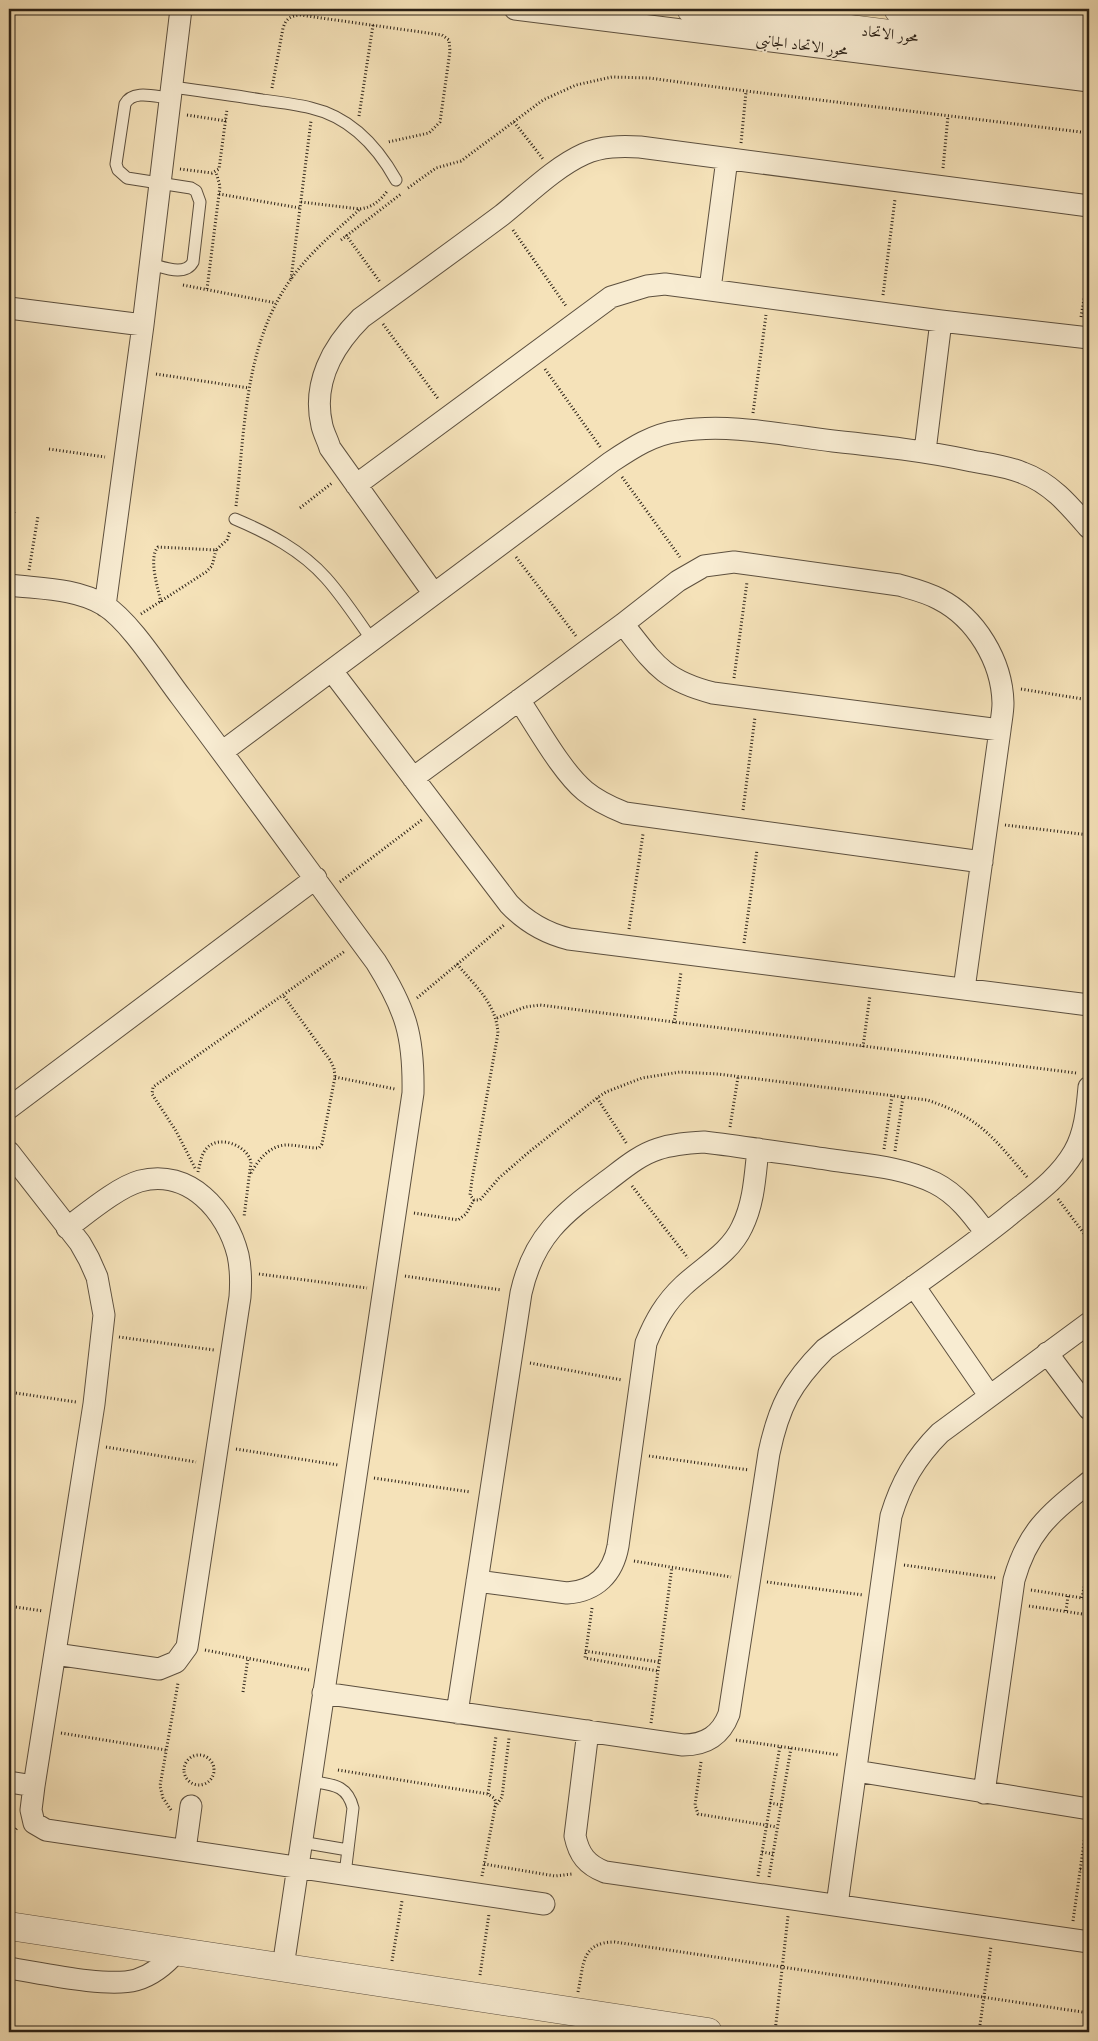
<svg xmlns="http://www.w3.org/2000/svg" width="1098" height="2041" viewBox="0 0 1098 2041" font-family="Cardo,Amiri,serif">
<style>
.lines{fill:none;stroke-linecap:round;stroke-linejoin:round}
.service-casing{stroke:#5d503f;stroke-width:13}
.minor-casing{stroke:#5d503f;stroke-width:23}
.tertiary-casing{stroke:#5d503f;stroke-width:29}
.path{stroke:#2a2016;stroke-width:3;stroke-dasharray:1 2.5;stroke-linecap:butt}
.service{stroke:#f8ecd2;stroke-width:11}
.minor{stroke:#f8ecd2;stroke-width:21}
.tertiary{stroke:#f8ecd2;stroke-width:28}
.labels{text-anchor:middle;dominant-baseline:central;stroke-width:4;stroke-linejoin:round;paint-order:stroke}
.street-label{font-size:15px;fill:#2a2016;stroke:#f8ecd2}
</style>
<rect width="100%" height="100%" fill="#f5e2b9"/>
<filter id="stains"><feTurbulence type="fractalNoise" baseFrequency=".004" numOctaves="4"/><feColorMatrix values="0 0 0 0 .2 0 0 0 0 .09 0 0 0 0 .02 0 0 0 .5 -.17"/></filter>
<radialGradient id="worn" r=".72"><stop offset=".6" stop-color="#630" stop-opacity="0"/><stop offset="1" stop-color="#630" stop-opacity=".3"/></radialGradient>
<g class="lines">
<defs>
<path id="service" d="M172 87C202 91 232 95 262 100 278 102 295 104 311 108 350 117 377 146 396 180
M150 264C163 267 185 277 193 262L200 202 196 191 191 188 127 178 118 170 116 164 125 104C133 89 156 97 170 98
M235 519C268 533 301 550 326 578 343 597 357 619 372 640
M310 1781C332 1785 347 1784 353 1808L345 1874
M301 1842 348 1850"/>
<path id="minor" d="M515 9 1089 81
M1065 9 1089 12
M710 289 727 159
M9 308 143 325
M925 451 941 321
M356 485 611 297 647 286 665 284 941 321 1089 338
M9 585C41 589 76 588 104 605 131 622 161 671 181 697 247 785 311 874 376 962 406 1010 414 1036 413 1093L283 1967
M434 594 330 448C328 441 324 434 322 426 312 384 332 347 361 318 408 284 455 250 502 215 527 195 555 167 584 154 602 146 621 146 640 147L1089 206
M105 606 143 325 181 9
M623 624C654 663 662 680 713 693L1000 730
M332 671 509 904C526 922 545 933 569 939L1089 1005
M519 700C537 726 561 771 585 791 597 801 610 807 625 813L982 862
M222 752 611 462C632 448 653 434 679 431 729 423 783 435 833 441 880 446 926 451 972 461 989 464 1007 466 1023 473 1051 483 1070 506 1089 528
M413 778 623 624 678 581 704 566 734 562 899 585C913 589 926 592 939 599 976 618 1002 661 1003 703 1003 712 1001 721 1000 730L964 989
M9 1108 316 878
M9 1152 80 1243 89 1259 97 1277 104 1315 94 1404 34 1786 31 1810 34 1823 46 1830 544 1904
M914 1286 989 1395
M1047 1353 1089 1409
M477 1581 567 1593C596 1591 613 1574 618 1546L646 1343C655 1321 665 1303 683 1286 703 1267 730 1253 742 1227 754 1203 755 1176 758 1149
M55 1654 159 1669 176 1662 187 1647 240 1297C241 1283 241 1269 238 1255 227 1211 189 1168 140 1181 118 1187 86 1214 67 1228
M323 1693 683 1745C706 1745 721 1735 729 1714L769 1453C779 1406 791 1383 825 1349 886 1306 948 1264 1006 1218 1030 1198 1058 1180 1074 1152 1085 1133 1087 1109 1089 1087
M457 1713 521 1293C534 1235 563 1214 607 1181 623 1169 639 1155 658 1149 673 1144 688 1143 704 1142 746 1147 789 1154 832 1160 867 1165 903 1167 935 1183 957 1194 972 1214 986 1233
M588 1731 575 1836C579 1855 587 1865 605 1872L1089 1942
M856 1771 1089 1809
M9 1782 34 1786
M984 1793 1014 1580C1028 1530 1050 1514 1089 1482
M185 1850 191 1806
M837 1905 891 1516C901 1483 915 1458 940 1433L1089 1323
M9 1968C41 1973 107 1988 136 1980 153 1975 166 1964 177 1951"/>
<path id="tertiary" d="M691 9 1089 59
M898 9 1089 33
M9 1926 708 2032"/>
</defs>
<!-- service casing -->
<use href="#service" class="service-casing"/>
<!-- minor casing -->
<use href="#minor" class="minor-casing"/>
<!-- tertiary casing -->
<use href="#tertiary" class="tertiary-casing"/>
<!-- path -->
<path class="path" d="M272 88 283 28C286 19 290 16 300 15L442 35 449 40 450 51 440 122 429 133 388 142
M187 115 226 121
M359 116 373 25
M514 122 543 159
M741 143 746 92
M943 168 948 116
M180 169 212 173 219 169 227 109
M408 188 436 168 461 161 543 100 576 85 612 77 649 78 746 91 1089 133
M219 194 300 208
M301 202 360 209C373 207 380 201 388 190
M513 230 566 306
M346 235 380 282
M341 240 401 194
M291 279 311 121
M183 285 276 303
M207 289 220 186 216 172
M883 295 895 199
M1081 317 1089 269
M383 324 439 400
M545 369 601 448
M156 374 249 388
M753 413 766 315
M49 449 105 457
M622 477 680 557
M236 506C245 429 244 345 291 279 310 252 336 231 360 209
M300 508 332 483
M9 544 14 512
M516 557 576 636
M29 570 38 516
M161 602C158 588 148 558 158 547L216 550 227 540 230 531
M141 614 206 572 212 566 216 550
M734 678 747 582
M1021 689 1089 700
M743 810 755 717
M1005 825 1089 835
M340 882 423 819
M629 929 643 834
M744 943 757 850
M457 964C475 986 496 1003 498 1033L472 1180 470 1195 474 1200H480L499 1178 529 1152 597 1098 606 1092 642 1078 680 1072 718 1074 927 1100C979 1117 993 1137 1027 1177
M417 998 504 925
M497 1018 525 1007 540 1005 1076 1073
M674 1023 681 972
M863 1047 870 995
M335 1077 395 1089
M597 1098 627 1144
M730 1127 738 1077
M884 1149 892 1096
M895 1151 903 1097
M195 1168 176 1131 152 1094 153 1087 345 951
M198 1172C200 1164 201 1155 206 1149 218 1134 247 1145 251 1162L244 1217
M251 1173C258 1160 270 1145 287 1145 297 1145 308 1148 319 1148L322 1144 335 1077 334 1068 330 1060 283 995
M632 1186 688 1258
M1058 1199 1089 1240
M414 1213 458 1220 466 1214 474 1200
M259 1274 367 1288
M405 1276 502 1290
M119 1337 214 1350
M530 1363 622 1380
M9 1392 76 1402
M106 1447 196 1462
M236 1449 338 1465
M649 1456 749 1470
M374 1478 471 1492
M634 1561 731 1577
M904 1565 996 1578
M767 1582 863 1595
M1031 1590 1089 1599
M1082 1598 1086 1577 1089 1571
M9 1606 43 1611
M1029 1606 1089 1615
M592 1608 585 1658 658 1671
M1066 1611 1068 1596
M205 1650 309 1670
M585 1651 659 1662
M243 1692 248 1658
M651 1723 672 1567
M61 1733 166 1750
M736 1740 839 1755
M184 1770a15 15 0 1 1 30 0a15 15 0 1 1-30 0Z
M701 1762 695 1805 698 1814 777 1827
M338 1770 488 1794 494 1798 496 1802 482 1876
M488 1794 496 1736
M770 1803 781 1805
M495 1807 502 1797 509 1738
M171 1810 163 1798 160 1786 178 1683
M9 1837 17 1828
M762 1852 773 1854
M484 1864 555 1876 572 1874
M1080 1869 1089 1870
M758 1876 780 1746
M769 1877 791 1748
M1073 1921 1086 1828
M392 1961 402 1901
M480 1975 489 1914
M578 1992C584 1964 581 1942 615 1942L1089 2013
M775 2032 788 1916
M979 2032 991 1946"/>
<!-- service -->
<use href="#service" class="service"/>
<!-- minor -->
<use href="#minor" class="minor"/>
<!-- tertiary -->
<use href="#tertiary" class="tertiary"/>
</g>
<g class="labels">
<!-- street labels -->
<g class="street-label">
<text transform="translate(890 34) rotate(7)">محور الاتحاد</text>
<text transform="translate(802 45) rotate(7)">محور الاتحاد الجانبى</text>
</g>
</g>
<!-- margin -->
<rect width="1098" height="2041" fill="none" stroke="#f5e2b9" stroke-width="30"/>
<rect x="10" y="10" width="1078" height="2021" fill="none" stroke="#2a2016" stroke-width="2.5"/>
<rect x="15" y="15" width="1068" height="2011" fill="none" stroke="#2a2016"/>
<rect width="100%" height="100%" filter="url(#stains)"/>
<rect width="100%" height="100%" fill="url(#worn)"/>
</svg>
